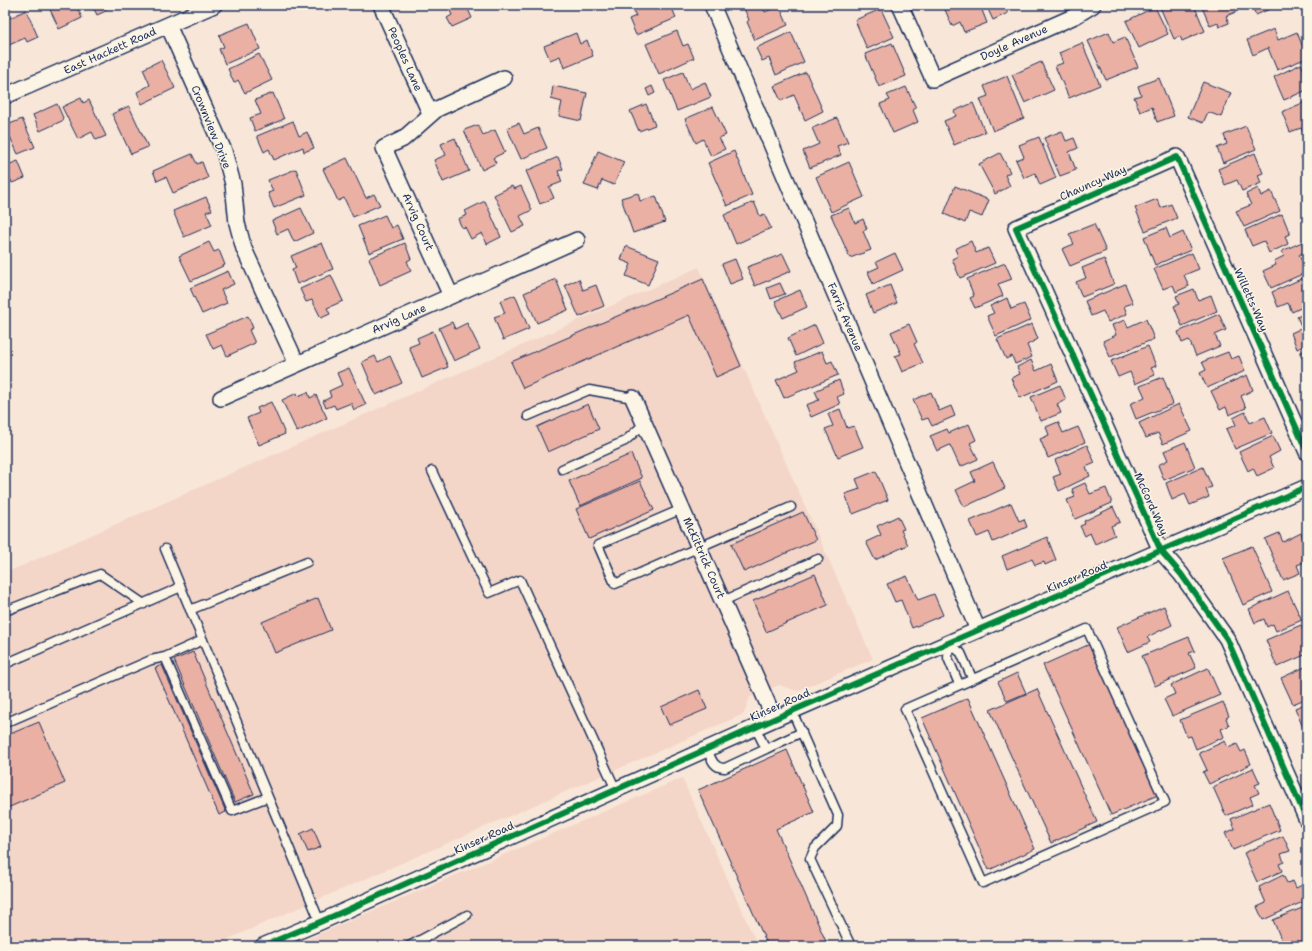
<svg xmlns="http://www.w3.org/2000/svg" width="1312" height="951" viewBox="0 0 1312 951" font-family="'Shantell Sans',sans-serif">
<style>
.built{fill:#f4d6c8}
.building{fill:#eab0a4;stroke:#1b2f5e}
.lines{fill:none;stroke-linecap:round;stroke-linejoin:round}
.lane-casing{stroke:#1b2f5e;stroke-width:11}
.street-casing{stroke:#1b2f5e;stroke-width:18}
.lane{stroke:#fcf5e5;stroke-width:8}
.street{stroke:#fcf5e5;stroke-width:15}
.cycleway-casing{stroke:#fcf5e5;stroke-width:8}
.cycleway{stroke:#00873e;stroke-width:6}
.labels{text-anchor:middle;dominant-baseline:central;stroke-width:3;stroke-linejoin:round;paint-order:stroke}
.street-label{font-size:11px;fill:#1b2f5e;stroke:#fcf5e5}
</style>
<rect width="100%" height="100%" fill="#f8e7d8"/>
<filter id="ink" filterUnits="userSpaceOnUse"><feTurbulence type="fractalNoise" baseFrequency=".025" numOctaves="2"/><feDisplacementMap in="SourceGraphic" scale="8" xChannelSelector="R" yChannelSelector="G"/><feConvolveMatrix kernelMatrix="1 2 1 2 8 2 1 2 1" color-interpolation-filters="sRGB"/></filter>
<g filter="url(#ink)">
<!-- built -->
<path class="built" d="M699 267 873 659 797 691 779 685 750 697 744 714 212 946H5V573Z
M682 778 758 946H291Z"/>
<!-- building -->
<path class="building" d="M48 5H76L82 18 59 29Z
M92 5H109L105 7 106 11 97 15Z
M447 5H466L472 18 452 27 447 18 452 15Z
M631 5H654L656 9 665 5H671L676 18 636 35 629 19 636 16Z
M762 5 765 12 779 6 788 25 755 40 747 22 749 20 743 6Z
M943 5H980L987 23 964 32 960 22 952 26Z
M986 5H1017L1006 10 1008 13 993 20Z
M1159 5H1175L1177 8 1184 5H1194L1205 31 1182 41 1180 36 1174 39Z
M1201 5H1236L1238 11 1226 16 1229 23 1219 27 1218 23 1210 26Z
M1243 5H1270L1272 8 1256 15 1252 7 1246 10Z
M1155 7 1168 34 1139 48 1126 21Z
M881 9 894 37 867 49 855 20Z
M26 10 38 37 27 42 25 38 9 45 5 36V23L9 21 8 19Z
M249 23 260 49 225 64 219 49 224 47 219 35Z
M1274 29 1278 40 1297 32 1307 58 1277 70 1268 48 1253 55 1247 40Z
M677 31 683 46 688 44 694 58 659 74 646 44Z
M791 32 804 62 776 75 769 58 762 61 756 48Z
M1109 32 1113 42 1125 37 1138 67 1106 80 1088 41Z
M576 33 580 44 587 40 593 56 564 68 560 56 550 60 544 46Z
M892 43 906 76 879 87 865 54Z
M1082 43 1100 85 1069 98 1055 66 1063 63 1059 53Z
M259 54 272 80 245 93 238 80 234 83 228 69Z
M161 60 175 88 142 104 137 92 150 85 143 69Z
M1041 62 1054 90 1025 103 1012 75Z
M1301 64 1307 77V90L1284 100 1274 77Z
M683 72 690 89 705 82 711 97 677 111 664 80Z
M806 72 823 111 805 120 794 95 781 101 774 86Z
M1007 76 1024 118 993 131 980 99 988 96 984 86Z
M1159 78 1174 116 1157 122 1152 107 1140 112 1134 97 1141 95 1138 86Z
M1203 82 1231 93 1221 117 1208 112 1203 123 1188 117Z
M553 86 587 93 581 121 559 116 562 102 551 99Z
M652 86 655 93 649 96 646 89Z
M906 87 916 108 913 110 918 122 893 133 880 104 890 100 887 95Z
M273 93 284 119 255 131 250 118 261 114 255 100Z
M81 98 83 103 89 100 106 136 96 140 92 132 78 139 62 107Z
M1307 101V133L1304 135 1301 128 1290 132 1282 112Z
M973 103 985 132 954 145 944 121 956 116 954 111Z
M57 104 64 120 40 131 33 115Z
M646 104 655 125 639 131 630 111Z
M129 106 148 147 131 154 112 114Z
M713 107 726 135 719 138 725 149 711 156 703 139 696 143 685 119Z
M837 118 848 142 837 146 841 155 810 168 803 151 819 144 812 128Z
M22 119 35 147 18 154 5 126Z
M293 121 299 136 307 132 314 148 304 152 303 147 274 160 269 149 264 152 257 136Z
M519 123 524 134 538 128 547 148 521 159 507 128Z
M478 125 483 135 495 130 505 152 493 158 496 163 482 170 464 130Z
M1246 126 1256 149 1223 163 1217 148 1227 144 1224 135Z
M1062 131 1066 141 1074 138 1078 148 1069 152 1076 170 1060 176 1044 138Z
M1039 137 1056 178 1040 185 1035 173 1024 178 1016 160 1024 157 1019 145Z
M455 138 469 171 443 182 434 160 446 155 441 144Z
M598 151 624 162 614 185 602 180 598 190 584 185Z
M734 151 752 195 727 206 708 163Z
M1000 153 1010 172 1005 175 1010 186 995 194 979 164Z
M1255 153 1263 173 1258 175 1261 183 1242 191 1237 180 1225 185 1218 169Z
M192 154 197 164 202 162 208 178 173 193 166 177 157 181 153 171Z
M1307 154V169L1301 157Z
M558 157 563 169 558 171 562 182 549 187 554 198 540 204 526 171Z
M347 158 366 198 374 194 380 205 353 217 344 198 338 201 323 169Z
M18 161 25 178 12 183 5 166Z
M849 162 864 197 831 212 816 177Z
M296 169 306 195 274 208 268 193 273 191 268 180Z
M512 186 514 189 521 186 532 210 520 216 525 226 512 232 494 195Z
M955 186 989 200 982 217 969 212 965 223 944 214Z
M1258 188 1261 196 1271 191 1280 211 1244 227 1236 211 1251 205 1246 194Z
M638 193 640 201 656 196 665 222 633 233 621 198Z
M206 197 212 210 206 212 212 225 184 237 173 211Z
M1157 199 1161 208 1171 204 1177 218 1145 231 1135 208Z
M485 201 501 237 487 244 482 233 471 239 465 227 462 228 458 219 467 215 465 211Z
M754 202 760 216 764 214 771 228 736 244 724 215Z
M301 208 313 233 294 242 288 229 277 234 272 221Z
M849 208 855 223 863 219 867 229 863 231 871 250 850 258 831 215Z
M1282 214 1290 234 1285 236 1288 244 1269 253 1264 241 1252 246 1245 230Z
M385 215 391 228 397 225 403 239 369 253 358 226Z
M1094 224 1106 251 1070 266 1062 249 1074 244 1069 234Z
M1166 228 1170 238 1183 232 1191 250 1155 265 1144 237Z
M971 241 976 253 988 248 995 263 960 278 952 259 958 256 955 249Z
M209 242 214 252 219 250 225 265 191 281 179 256Z
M1302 242 1306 251 1299 255 1307 272 1271 288 1263 271 1276 265 1274 261 1284 256 1282 251Z
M322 243 333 269 297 284 292 270 296 268 291 256Z
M405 243 411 259 407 261 411 271 380 285 369 258Z
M626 246 659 259 648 285 626 276 631 264 621 260Z
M895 253 903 270 873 284 868 272 879 267 876 262Z
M1192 253 1199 269 1184 275 1189 286 1176 292 1173 285 1163 289 1154 269Z
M783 254 791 271 755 286 747 267Z
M735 259 743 279 730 284 722 264Z
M1104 259 1114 284 1082 297 1076 282 1086 278 1082 268Z
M1005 263 1012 279 998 284 1003 296 975 308 970 298 974 296 967 279Z
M228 271 234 284 221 290 227 303 202 314 190 288Z
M331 275 343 301 327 308 330 314 321 318 312 300 306 302 300 289Z
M1303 278 1307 285V305L1292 312 1288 303 1278 307 1272 292Z
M556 279 568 310 537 323 524 293Z
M579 279 583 290 596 285 604 306 579 317 565 285Z
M703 279 741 366 716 377 689 315 523 388 511 362Z
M780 283 785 294 771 299 767 288Z
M1125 284 1133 303 1124 306 1127 314 1108 322 1103 311 1091 316 1085 301Z
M890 285 897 303 873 313 866 295Z
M1194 289 1198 300 1211 295 1217 311 1182 326 1174 306 1179 304 1176 296Z
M800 290 807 307 783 318 775 301Z
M515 295 529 329 503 340 494 317 505 313 500 301Z
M1007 298 1011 309 1024 304 1031 320 996 336 987 316 994 313 990 306Z
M1307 312V345L1297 349 1291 333 1302 328 1297 317Z
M1219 314 1226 330 1215 335 1220 346 1196 356 1189 340 1182 343 1178 332Z
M248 316 253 328 249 330 255 343 227 356 222 345 213 349 206 334Z
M1146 319 1154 339 1110 357 1103 341 1116 335 1112 325 1125 320 1128 327Z
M452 322 455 329 467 323 480 349 454 361 439 328Z
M909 324 917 342 914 344 923 363 902 372 895 356 901 354 891 332Z
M1032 324 1038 339 1027 345 1032 357 1015 364 1012 356 1006 359 997 339Z
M815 325 823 343 796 356 788 338Z
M433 331 448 367 422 378 409 347 419 343 417 338Z
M1148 346 1156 366 1151 368 1155 375 1135 384 1130 372 1118 377 1111 361Z
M1307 349V368L1300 353Z
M822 351 827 363 832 361 838 375 784 398 776 380 799 370 795 362Z
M1228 352 1231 359 1239 356 1245 371 1207 388 1200 373 1206 370 1202 362Z
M375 356 378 362 390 356 402 383 376 395 362 362Z
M1031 360 1036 371 1051 364 1058 381 1020 398 1011 378 1020 374 1017 367Z
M349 368 366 405 354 410 351 403 336 409 334 405 326 408 323 401 331 397 329 391 342 385 337 373Z
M1247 375 1253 390 1241 396 1246 408 1229 415 1226 407 1220 410 1211 391Z
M1163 377 1173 404 1136 419 1130 404 1145 397 1140 386Z
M839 380 844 394 837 397 840 404 811 417 806 405 819 400 815 391Z
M1060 385 1066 400 1057 404 1061 413 1041 421 1031 397Z
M308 392 310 398 316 395 327 418 297 432 282 400 297 393 298 396Z
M931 392 939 411 951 406 955 416 932 426 928 418 922 420 913 400Z
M271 402 285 434 259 445 247 418 259 413 257 408Z
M588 404 599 429 548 452 537 427Z
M1179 404 1192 431 1163 444 1158 433 1146 438 1139 423Z
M840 409 847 428 854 426 863 447 838 457 825 429 833 426 828 414Z
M1245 412 1250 423 1265 417 1272 433 1235 449 1226 429 1236 425 1233 418Z
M1058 422 1063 433 1078 427 1085 442 1048 458 1040 439 1049 435 1046 427Z
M969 424 976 440 970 443 978 459 960 467 950 445 937 451 930 436 947 429 949 433Z
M1273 436 1280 451 1269 457 1274 468 1257 476 1253 468 1248 471 1239 452Z
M1185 442 1195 467 1164 480 1158 465 1168 460 1164 451Z
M1087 445 1095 463 1086 467 1090 476 1059 491 1053 477 1061 474 1055 460Z
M631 454 642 478 580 506 569 481Z
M993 462 1005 488 964 507 956 490 975 481 971 472Z
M1203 467 1212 487 1206 489 1209 497 1190 505 1185 494 1172 500 1166 483Z
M876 471 888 500 853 514 845 494 860 489 856 479Z
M640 481 654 510 589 539 576 509Z
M1085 483 1090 494 1106 488 1112 503 1075 519 1067 500 1075 497 1072 489Z
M1011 503 1019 521 1024 519 1027 527 993 542 989 532 977 537 970 521Z
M1113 507 1120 522 1111 526 1115 535 1095 544 1090 533 1085 536 1080 526 1085 524 1084 521Z
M803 512 816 540 744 572 731 544Z
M898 516 904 529 901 530 908 545 875 560 866 542 881 535 877 526Z
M1279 533 1283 542 1301 533 1307 547V561L1297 565 1300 573 1283 580 1265 539Z
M1047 537 1056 560 1045 565 1044 562 1035 565 1032 559 1007 569 1002 556Z
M1252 546 1272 592 1243 605 1223 558Z
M815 574 828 605 766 632 753 601Z
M907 576 918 600 934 594 943 615 912 628 901 600 895 602 887 584Z
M1288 591 1302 620 1276 631 1273 624 1267 627 1264 619 1255 623 1249 609Z
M318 598 331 630 275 653 262 622Z
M1164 606 1172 625 1147 637 1150 642 1128 652 1117 627Z
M1301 625 1305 635 1307 634V654L1277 667 1266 640Z
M1189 637 1195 651 1189 653 1196 668 1155 686 1142 656Z
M1090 644 1158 795 1111 815 1043 665Z
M193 652 254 794 235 802 174 660Z
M162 665 226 812 219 815 155 668Z
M1307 666V698L1293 704 1281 678Z
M1208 668 1220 695 1172 716 1164 699 1175 694 1171 685Z
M1017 673 1026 693 1007 701 998 682Z
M1037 689 1097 822 1051 843 990 710Z
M699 690 707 709 669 725 661 707Z
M968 698 1035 849 989 870 922 718Z
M1223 702 1229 716 1226 718 1229 726 1221 729 1224 737 1196 749 1191 736 1187 737 1180 720Z
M1307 703V734L1306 735 1295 708Z
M39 722 65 783 5 809V736Z
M1225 741 1228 748 1237 744 1241 752 1245 750 1251 764 1209 784 1203 772 1207 770 1199 753Z
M787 750 814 812 776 829 828 946H768L698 790Z
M1253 768 1260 783 1255 785 1259 793 1250 797 1253 804 1226 816 1213 787Z
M1269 803 1280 830 1233 850 1225 833 1235 829 1231 819Z
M313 828 321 847 308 852 300 834Z
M1283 836 1290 851 1281 854 1284 862 1279 864 1282 871 1257 882 1244 853Z
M1283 875 1287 883 1293 881 1296 888 1304 884 1307 890V900L1263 920 1257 907 1266 903 1259 887Z
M1302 908 1307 919V940L1294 946H1284L1273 920Z"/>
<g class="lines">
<defs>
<path id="lane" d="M528 416 589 390 633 398
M562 469 625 441 645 423
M432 471 489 593 520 580 616 790
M682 509 598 545 615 584 791 507
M165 549 320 922
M723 601 818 559
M190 610 307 562
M5 611 100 574 144 604
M1087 629 1165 802 983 883 905 709Z
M203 640 165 657 232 811 268 797
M949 643 948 658 959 684
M949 643 961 653 972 678
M5 664 181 587
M792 711 838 815 837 826 815 848 810 859 851 946
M5 723 151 660 165 657
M707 749C711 757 713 769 725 768L766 749 755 727
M766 749 802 732
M409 946 467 915"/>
<path id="street" d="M381 5 430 113
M712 5 978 630
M900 5 933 79 1075 16 1093 5
M168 25 224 151 233 184 237 223 244 249 297 364
M5 96 214 5
M451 296 384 148 403 139 437 109 504 78
M221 398 577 240
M633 398 774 718
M1307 452 1177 157 1016 228 1161 551 1181 574 1227 639 1307 820
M263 946 320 922 792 711 1307 487"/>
</defs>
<!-- lane casing -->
<use href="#lane" class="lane-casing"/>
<!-- street casing -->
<use href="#street" class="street-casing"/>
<!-- lane -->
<use href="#lane" class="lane"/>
<!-- street -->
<use href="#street" class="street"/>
<defs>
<path id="cycleway" d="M1307 452 1177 157 1016 228 1161 551 1181 574 1227 639 1307 820
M263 946 320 922 792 711 1307 487"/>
</defs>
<!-- cycleway casing -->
<use href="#cycleway" class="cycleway-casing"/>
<!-- cycleway -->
<use href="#cycleway" class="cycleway"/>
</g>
</g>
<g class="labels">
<!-- street labels -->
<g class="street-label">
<text transform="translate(1014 43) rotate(-24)">Doyle Avenue</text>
<text transform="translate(110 51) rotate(-24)">East Hackett Road</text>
<text transform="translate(405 59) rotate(66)">Peoples Lane</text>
<text transform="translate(211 127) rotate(68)">Crownview Drive</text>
<text transform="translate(1093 183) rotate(-24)">Chauncy Way</text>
<text transform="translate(418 222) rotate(66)">Arvig Court</text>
<text transform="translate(1251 300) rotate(66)">Willetts Way</text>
<text transform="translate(845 317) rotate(67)">Farris Avenue</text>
<text transform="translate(399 319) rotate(-24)">Arvig Lane</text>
<text transform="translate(1151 504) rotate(66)">McCord Way</text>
<text transform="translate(704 558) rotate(66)">McKittrick Court</text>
<text transform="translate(1077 577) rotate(-23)">Kinser Road</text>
<text transform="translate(780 705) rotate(-24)">Kinser Road</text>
<text transform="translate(484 838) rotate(-24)">Kinser Road</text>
</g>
</g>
<!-- margin -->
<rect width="1312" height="951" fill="none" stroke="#fcf5e5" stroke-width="20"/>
<rect x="10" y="10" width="1292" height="931" fill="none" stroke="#1b2f5e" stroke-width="1.5" filter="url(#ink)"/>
</svg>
